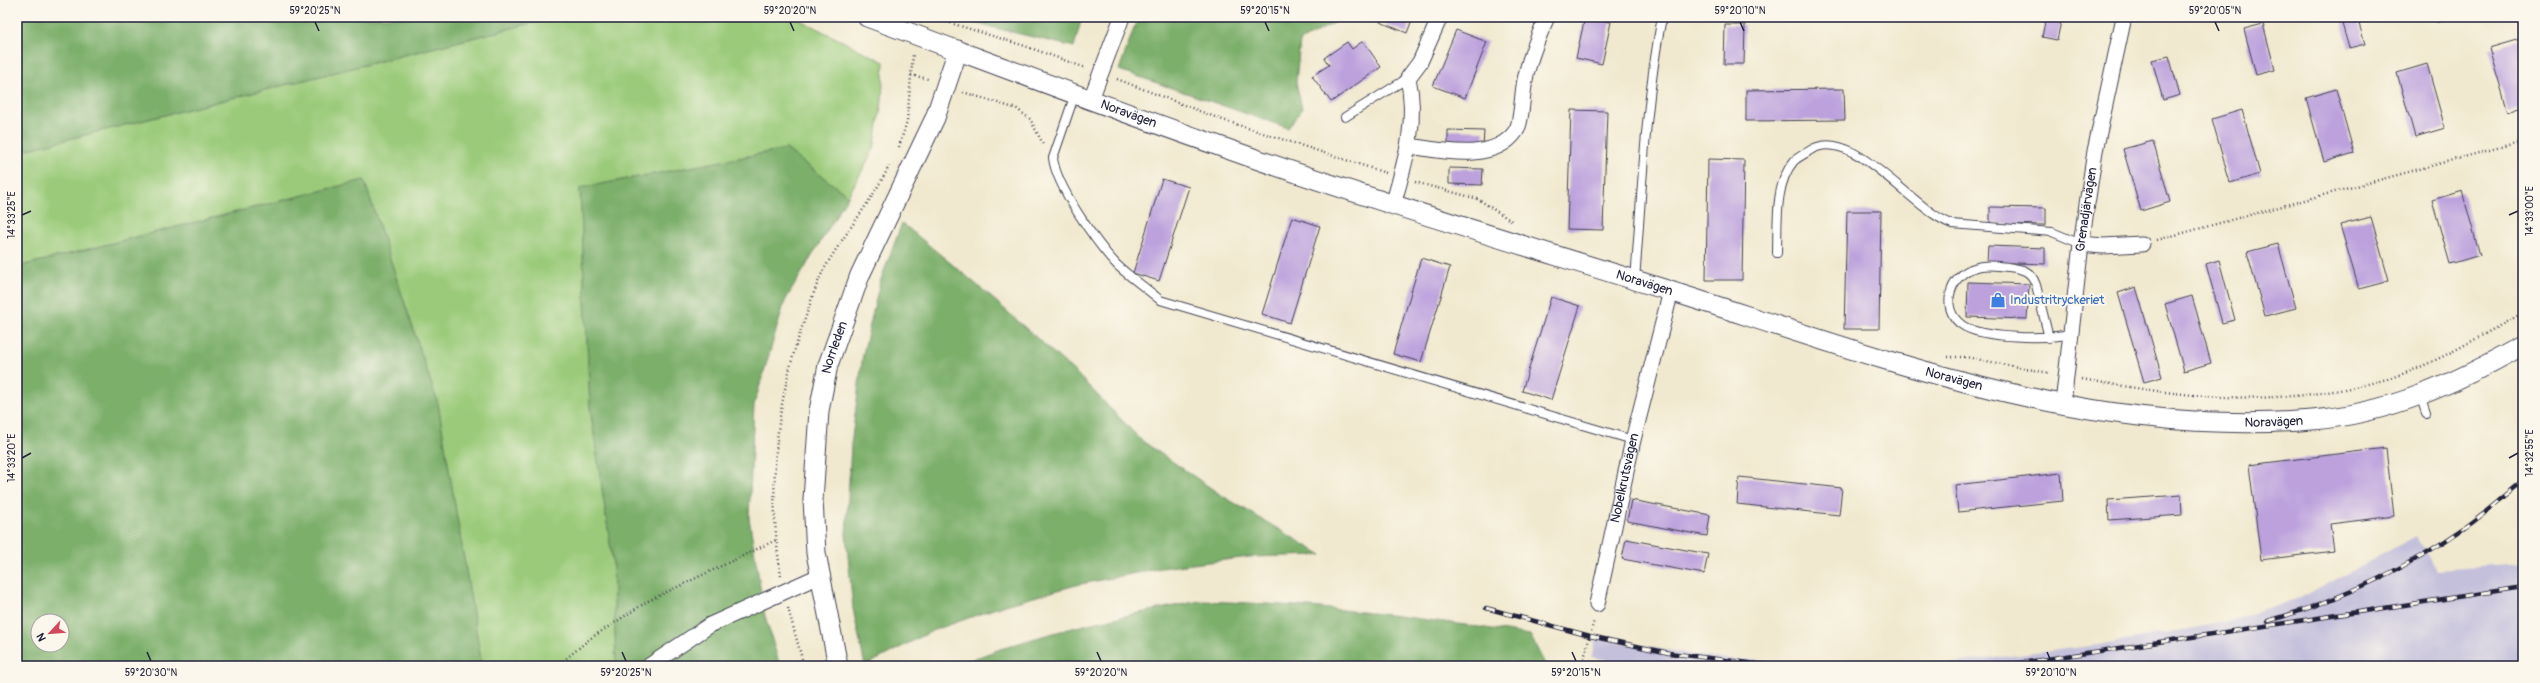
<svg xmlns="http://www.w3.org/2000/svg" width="2540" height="683" viewBox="0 0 2540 683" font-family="Pangolin,sans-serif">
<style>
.industrial{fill:#c4c0db}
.green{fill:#9bcb7a;stroke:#5e765a}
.forest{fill:#7caf6a;stroke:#4f6852;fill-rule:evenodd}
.building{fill:#bca1dd}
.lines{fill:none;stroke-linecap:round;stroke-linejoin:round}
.service-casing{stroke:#414051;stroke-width:10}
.minor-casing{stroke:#414051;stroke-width:17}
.tertiary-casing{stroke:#414051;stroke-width:21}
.path{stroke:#414051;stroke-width:2.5;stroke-dasharray:1 3;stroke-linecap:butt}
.service{stroke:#fff;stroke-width:8}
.minor{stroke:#fff;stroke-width:15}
.tertiary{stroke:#fff;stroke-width:19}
.rail-casing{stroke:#22223b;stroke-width:4.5}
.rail{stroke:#fbf7ec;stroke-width:3;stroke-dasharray:9;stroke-linecap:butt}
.ticks{fill:none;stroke:#22223b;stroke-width:1.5}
.labels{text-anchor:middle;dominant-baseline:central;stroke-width:4;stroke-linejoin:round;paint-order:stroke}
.street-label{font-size:13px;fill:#22223b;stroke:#fbf7ec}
.shop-label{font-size:13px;fill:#366cbe;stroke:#fbf7ec;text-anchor:start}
.neatline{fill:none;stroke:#22223b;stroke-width:1.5}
.ticks-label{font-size:10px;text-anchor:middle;fill:#22223b}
</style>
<rect width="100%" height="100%" fill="#fbf7ec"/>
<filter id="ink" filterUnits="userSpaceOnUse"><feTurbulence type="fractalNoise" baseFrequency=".025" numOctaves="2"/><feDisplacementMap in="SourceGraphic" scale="8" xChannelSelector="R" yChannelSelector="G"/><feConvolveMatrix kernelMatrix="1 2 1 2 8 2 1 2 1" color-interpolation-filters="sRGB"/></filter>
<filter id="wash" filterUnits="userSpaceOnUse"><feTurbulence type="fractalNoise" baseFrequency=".012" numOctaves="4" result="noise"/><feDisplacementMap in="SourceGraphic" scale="16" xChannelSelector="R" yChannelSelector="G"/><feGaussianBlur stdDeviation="0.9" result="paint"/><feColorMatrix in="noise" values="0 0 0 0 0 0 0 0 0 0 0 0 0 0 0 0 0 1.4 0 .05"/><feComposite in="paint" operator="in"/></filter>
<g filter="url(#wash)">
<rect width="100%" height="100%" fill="#f1e9cf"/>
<!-- industrial -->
<path class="industrial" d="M2416 536 2437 570 2523 564V666H1887L1947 664 2098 645 2221 623 2307 595Z
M1596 638 1714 658 1839 666H1646L1591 657Z"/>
<!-- green -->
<path class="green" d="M556 17H794L884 62 882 101 874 149 848 196 786 149 580 188 590 407 613 563 616 666H482L438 404 364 180 17 267V152Z"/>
<!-- forest -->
<path class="forest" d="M17 17H556L17 152Z
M950 17H1082L1074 47Z
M1138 17H1345L1300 41 1296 82 1302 109 1288 128 1119 70Z
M786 149 848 196 785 301 754 405 749 518 765 616 780 666H616L613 563 590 407 580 188Z
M364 180 438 404 482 666H17V267ZM38 621H62V645H38Z
M902 223 982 289 1076 373 1141 440 1221 495 1322 555 1249 557 1161 568 1076 585 1002 606 932 631 865 666 853 609 846 534 851 445 863 354 880 282Z
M1200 601C1310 604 1420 617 1530 635L1546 666H956C1034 633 1117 617 1200 601Z"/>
<g id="blocks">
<!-- building -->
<path class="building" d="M1382 17H1413L1407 33 1380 22Z
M1585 17 1611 22 1602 64 1576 58Z
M2046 17H2062L2057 40 2042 37Z
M2340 17H2357L2365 44 2349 48Z
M2436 17H2452L2453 18 2437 22Z
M2263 24 2275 70 2256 75 2244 29Z
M1725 25H1745L1744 64H1724Z
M1456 30 1487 42 1465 98 1433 86Z
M2520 39 2523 50V107L2508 112 2489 48Z
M1363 41 1381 67 1331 102 1312 76 1329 65 1324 58 1347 42 1352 49Z
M2169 56 2180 95 2163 100 2152 60Z
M2427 64 2445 128 2415 137 2397 73Z
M1844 89 1845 120 1746 121V90Z
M2336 89 2354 153 2324 162 2306 98Z
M1571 110 1607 111 1603 230 1567 229Z
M2242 110 2260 174 2230 183 2212 119Z
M1448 130 1484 131 1483 148 1448 147Z
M2153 141 2170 202 2141 211 2123 149Z
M1708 159 1744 160 1742 280H1706Z
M1449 168 1483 169 1482 185 1449 184Z
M1162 179 1189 187 1159 281 1133 273Z
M2462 191 2480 255 2450 264 2432 200Z
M1990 207 2046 208V225L1990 224Z
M1847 211H1881L1879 329H1844Z
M1292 217 1320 226 1290 323 1262 314Z
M2371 217 2389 281 2359 289 2340 225Z
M2278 244 2296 308 2265 316 2247 252Z
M1988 246 2045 248V264L1987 262Z
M1421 258 1450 267 1421 362 1393 354Z
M2219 260 2235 320 2222 323 2206 264Z
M1968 282 2029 284 2027 319 1967 317Z
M2136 287 2162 377 2144 382 2118 293Z
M2192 296 2211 363 2184 371 2165 304Z
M1551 297 1580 306 1551 400 1522 391Z
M2386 448 2394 516 2330 524 2334 551 2261 560 2249 465Z
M2061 473 2063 501 1958 512 1955 485Z
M1739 477 1842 488 1839 515 1737 504Z
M2181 495 2182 515 2109 520 2108 500Z
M1631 500 1710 515 1707 536 1627 521Z
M1626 539 1708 554 1704 574 1622 559Z"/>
</g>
</g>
<g filter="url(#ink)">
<use href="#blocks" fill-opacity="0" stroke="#414051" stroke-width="1"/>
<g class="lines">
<defs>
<path id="service" d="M1075 94 1053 158C1056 186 1097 244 1117 265 1130 277 1146 288 1160 300L1633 440
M1345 117 1408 78
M1777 253C1778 225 1774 184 1794 161 1798 157 1805 154 1809 151 1851 122 1910 209 1952 224L2052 232 2081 244
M1635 280C1642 192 1645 104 1662 17
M2049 338 2036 285C2031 270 2022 269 2008 267 1996 266 1985 264 1974 268 1950 275 1939 309 1962 325 1982 339 2047 339 2070 334
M2420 395 2426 413"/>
<g id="minor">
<path d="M1091 99 1122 17"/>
<path d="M1410 146C1442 151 1494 163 1516 131 1522 122 1522 93 1525 80 1529 58 1538 37 1547 17"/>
<path d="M1393 205C1405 162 1418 123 1408 78L1420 62 1440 17"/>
<path d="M2081 244 2103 246 2142 244"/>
<path id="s1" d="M2063 404 2081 244 2095 151 2124 17"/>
<path id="s2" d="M1597 604 1633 440 1671 291"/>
<path d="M649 666 710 625 819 576"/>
</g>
<g id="tertiary">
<path id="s3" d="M867 17C984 60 1101 105 1219 146 1367 199 1517 243 1667 290 1876 356 2088 439 2312 420 2388 414 2457 383 2523 345"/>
<path id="s4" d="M838 666 816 553 813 500 819 411 828 365 860 275 935 118 958 50"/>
</g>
</defs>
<!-- service casing -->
<use href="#service" class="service-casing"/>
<!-- minor casing -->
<use href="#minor" class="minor-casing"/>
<!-- tertiary casing -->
<use href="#tertiary" class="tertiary-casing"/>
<!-- path -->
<path class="path" d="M931 17 1025 46 1086 68
M911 75 928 79
M1117 79 1220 119 1386 173
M963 92 1017 109 1030 119 1043 144
M899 147 907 121 913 54
M1415 182 1478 199 1513 222
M2157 240 2523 141
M1948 357H1966L2049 373
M2082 379C2187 398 2282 409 2387 379 2435 365 2479 336 2523 313
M781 576C767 487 775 400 806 316 811 301 816 285 823 271 843 235 871 203 889 166
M788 608 804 666
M557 666 591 638 648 601 776 540
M1582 666 1594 620"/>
<!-- service -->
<use href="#service" class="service"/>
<!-- minor -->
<use href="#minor" class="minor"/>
<!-- tertiary -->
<use href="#tertiary" class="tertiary"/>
<defs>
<path id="rail" d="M1486 608 1590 636 1669 653 1773 666
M2268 621C2338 601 2406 569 2466 527 2486 513 2504 496 2523 481
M2001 666 2523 587"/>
</defs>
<!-- rail casing -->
<use href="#rail" class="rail-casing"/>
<!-- rail -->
<use href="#rail" class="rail"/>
</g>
</g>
<!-- ticks -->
<path class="ticks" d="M315 22 319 31M790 22 794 31M1265 22 1269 31M1740 22 1744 31M2215 22 2219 31M22 215 31 211M2509 215 2518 211M22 458 31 453M2509 458 2518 453M147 652 151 661M622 652 626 661M1097 652 1101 661M1572 652 1576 661M2047 652 2051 661"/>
<!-- icons -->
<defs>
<symbol id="shop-bare" viewBox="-9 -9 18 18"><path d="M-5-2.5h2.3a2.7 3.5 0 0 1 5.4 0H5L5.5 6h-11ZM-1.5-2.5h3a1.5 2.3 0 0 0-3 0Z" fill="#3f7fe0" stroke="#fbf7ec" stroke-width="2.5" paint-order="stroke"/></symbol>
</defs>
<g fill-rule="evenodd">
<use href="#shop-bare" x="1987" y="289" width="22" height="22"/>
</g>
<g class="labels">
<!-- street labels -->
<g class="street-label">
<text stroke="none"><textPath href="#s3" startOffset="279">Noravägen</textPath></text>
<text stroke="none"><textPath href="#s1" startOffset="196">Grenadjärvägen</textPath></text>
<text stroke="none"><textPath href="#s3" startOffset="822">Noravägen</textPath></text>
<text stroke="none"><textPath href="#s4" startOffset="323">Norrleden</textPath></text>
<text stroke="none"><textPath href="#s3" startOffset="1146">Noravägen</textPath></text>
<text stroke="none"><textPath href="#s3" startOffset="1470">Noravägen</textPath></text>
<text stroke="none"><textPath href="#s2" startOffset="129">Nobelkrutsvägen</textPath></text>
</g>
<!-- shop labels -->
<g class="shop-label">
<text x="2010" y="300">Industritryckeriet</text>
</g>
</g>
<!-- margin -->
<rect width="2540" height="683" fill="none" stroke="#fbf7ec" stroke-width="44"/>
<!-- north arrow -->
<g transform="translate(50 633) rotate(244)"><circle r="19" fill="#fbf7ec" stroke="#a4a2a5"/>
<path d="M0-3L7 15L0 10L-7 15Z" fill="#d1495b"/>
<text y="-6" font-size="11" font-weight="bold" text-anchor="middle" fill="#22223b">N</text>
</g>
<rect x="22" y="22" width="2496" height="639" class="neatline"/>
<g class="ticks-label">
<text x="315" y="14">59°20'25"N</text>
<text x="790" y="14">59°20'20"N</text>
<text x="1265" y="14">59°20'15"N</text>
<text x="1740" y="14">59°20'10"N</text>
<text x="2215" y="14">59°20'05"N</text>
<text transform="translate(2529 211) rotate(-90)" y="4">14°33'00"E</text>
<text transform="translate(11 215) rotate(-90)" y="4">14°33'25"E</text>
<text transform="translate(2529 453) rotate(-90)" y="4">14°32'55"E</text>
<text transform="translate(11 458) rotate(-90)" y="4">14°33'20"E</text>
<text x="151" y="676">59°20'30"N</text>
<text x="626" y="676">59°20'25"N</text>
<text x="1101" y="676">59°20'20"N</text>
<text x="1576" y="676">59°20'15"N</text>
<text x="2051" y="676">59°20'10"N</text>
</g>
</svg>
